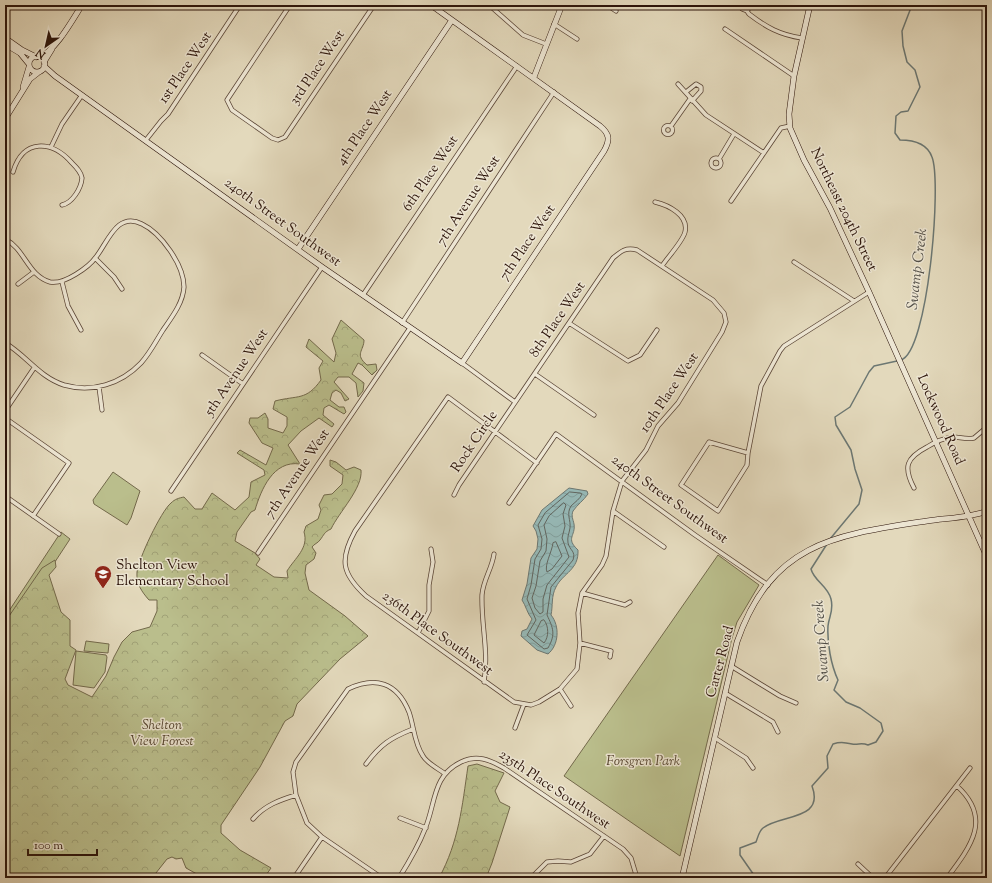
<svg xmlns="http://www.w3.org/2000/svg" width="992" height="883" viewBox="0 0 992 883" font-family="'Sorts Mill Goudy',serif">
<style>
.green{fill:#babe8c;stroke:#73694b}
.forest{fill:url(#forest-crowns);stroke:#73694b}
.water{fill:url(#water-waves);stroke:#6c7772}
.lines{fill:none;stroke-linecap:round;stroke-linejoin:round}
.shore{stroke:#616660;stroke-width:1}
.stream{stroke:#6c7772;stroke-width:1.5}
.street-casing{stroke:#5a4536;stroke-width:5}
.secondary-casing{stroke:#2c140a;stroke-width:6}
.street{stroke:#ede6d3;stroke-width:3.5}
.secondary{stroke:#ede6d3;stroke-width:5}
.labels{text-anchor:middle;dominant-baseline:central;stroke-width:3;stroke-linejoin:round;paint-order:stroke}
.street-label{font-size:14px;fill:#2c140a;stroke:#ede6d3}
.poi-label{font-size:14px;fill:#2c140a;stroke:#ede6d3;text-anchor:start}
.park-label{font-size:14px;font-style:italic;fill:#574731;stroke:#ede6d3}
.water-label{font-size:15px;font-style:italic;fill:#514e47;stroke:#ede6d3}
</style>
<defs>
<pattern id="forest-crowns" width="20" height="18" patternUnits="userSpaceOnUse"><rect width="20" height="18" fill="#babe8c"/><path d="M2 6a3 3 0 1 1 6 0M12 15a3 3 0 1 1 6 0" fill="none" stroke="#a0a277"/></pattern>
<pattern id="water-waves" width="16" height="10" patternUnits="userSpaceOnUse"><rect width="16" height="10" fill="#96b9b7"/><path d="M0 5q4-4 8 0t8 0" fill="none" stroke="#819e9c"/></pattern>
</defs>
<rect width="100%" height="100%" fill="#e3d9bc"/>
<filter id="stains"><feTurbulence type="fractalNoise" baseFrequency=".005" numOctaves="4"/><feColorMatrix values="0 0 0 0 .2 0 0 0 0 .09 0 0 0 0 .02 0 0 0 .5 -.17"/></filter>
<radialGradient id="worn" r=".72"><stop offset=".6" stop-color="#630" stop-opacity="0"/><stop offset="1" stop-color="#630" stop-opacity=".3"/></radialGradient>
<!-- green -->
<path class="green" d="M113 472 140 491 131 518 127 525 94 504 93 500Z
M61 532 70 539 5 638V617Z
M718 555 759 585 737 622 732 638 680 856 564 776Z
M86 641 109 644 108 653 84 651Z
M76 651 106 655 107 657 105 672 94 688 73 685Z"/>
<!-- forest -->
<path class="forest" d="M341 320 364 340C364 351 354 354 367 365L376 364 377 370 372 375 362 365 358 363 352 374 364 383 363 391 358 397 356 383 349 377H338L334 382 349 399 345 401 341 393 336 390 332 393 330 400 339 407H344L346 412 344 414 329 405 324 408 323 415 334 424 332 427 319 418 301 431 288 445 300 464C273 460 261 490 255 510L251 512 237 532 235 541 255 553 260 559 256 565 274 577 288 578 287 571C295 558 309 548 304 532L306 526 318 519 321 510 319 505 324 495 332 494 342 484 343 475 330 466V460L336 462 346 470 354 467 361 470C363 488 339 512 331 529 324 532 324 535 320 540 318 543 314 544 312 547L316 553 314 559 306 565 305 573 309 590 345 616 368 636 340 659 297 704 293 716 285 721 260 767 221 825V833L240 850 271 868 264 878H204L186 868 182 858 176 859 172 857 167 859 152 878H5V622L42 568 55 560 56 567 49 575 61 612 70 620V646L76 650 65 679 68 685 92 697 106 676 114 657 122 642 132 632 150 627 157 611V600H149C142 592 136 584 137 572 138 560 161 511 171 503 175 499 179 498 184 497L195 509H202L212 493 235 510 249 497 251 482 265 475 264 470 237 453 240 450 266 465 273 448 262 443 249 423 250 418H258L265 413 268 419V428L283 433 287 426V417L273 409 275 401C298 395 306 401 321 380L319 368 323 361 306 347 309 339 334 362 336 353 332 339Z
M477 764 504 773 495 791 500 802 510 807 492 863 486 878H439C459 841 462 807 468 766Z"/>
<!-- water -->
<path class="water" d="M569 488 587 491 588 494C584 500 577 505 573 511 571 516 573 519 574 524 576 536 565 538 578 550 579 570 563 573 556 587 551 596 553 606 551 615 560 626 559 645 548 654L537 650 521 636 522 631 527 629 532 619C527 613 526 606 522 600L527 584 531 558 537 549 538 539 536 531 533 526 542 510Z"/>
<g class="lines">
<!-- shore -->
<path class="shore" d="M570 492 580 493 582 494C580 499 575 502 571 506 566 514 571 520 570 528 569 534 567 537 568 543 570 551 576 551 573 560L551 587 547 615C553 628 556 634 548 648L544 649 527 635 536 620 527 599 531 585 535 559 541 549 542 539 538 525 545 513Z
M564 503 566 505 563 514 565 526 562 538 569 557 547 585 543 599V612L540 614 535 608 532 598 536 586 540 561 546 551 547 539 544 525 549 516Z
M556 542 562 556 552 569 547 572C544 565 552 552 553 543Z
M544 620C549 626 549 637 544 643L534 635 541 621Z"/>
<!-- stream -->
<path class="stream" d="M901 360C928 352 942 183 932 157 927 143 913 140 900 140L895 133 896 116 901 112 908 111 920 87 915 70 907 62 903 46 902 31 912 5
M830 539 859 504 862 490 855 469 851 450 836 425 835 417 850 407 869 372 874 366 897 361
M756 878 740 855V848L756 842C758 837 759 831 763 828 780 814 825 821 812 786L828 768 827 756 833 744C843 741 843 743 852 744 859 745 861 742 868 745L876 742 883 731 881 723 860 708 846 702 834 690 838 680C831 665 827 643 828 626 829 616 834 611 831 599 828 586 814 581 811 569L827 544"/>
<defs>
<path id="street" d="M290 5 227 100 232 110 272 138 278 140 285 137 374 5
M489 5 523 35 546 44
M607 5 616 11
M740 5 742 9 747 11 749 14C766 27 780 35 802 38
M747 11 751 5
M554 24 577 39
M725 29 794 76
M678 84 706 115 764 153
M686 92 696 84 701 87V91L692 101
M663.5 130a4.5 4.5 0 1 1 9 0a4.5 4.5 0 1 1-9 0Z
M671 126 690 99
M146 140 161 121 168 114 240 5
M51 147 62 124 82 95
M711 163a5 5 0 1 1 10 0a5 5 0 1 1-10 0Z
M719 159 734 134
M13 172C23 138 52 140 72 163 77 168 81 172 82 178 81 189 72 203 62 205
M731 201 781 128 790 126
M655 202C668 205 689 215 685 232 683 241 667 258 662 266
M5 239C25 249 28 276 50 282 64 285 89 267 96 257 108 242 117 211 142 224 161 233 184 265 184 287 183 303 172 317 163 330 156 341 150 353 141 363 121 384 92 393 64 385 39 377 26 355 5 343
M95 258 114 277 122 289
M794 262 854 301
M62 282 68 306 81 330
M18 284 34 272
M363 295 517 66
M402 323 554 92
M569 323 628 361 640 355 657 330
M202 355 243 384
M462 363 515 402
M535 374 594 415
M99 387 102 410
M5 411 34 368
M5 418 69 463 33 516
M709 442 748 453 747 465 718 511 681 485Z
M748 453 761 386 780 351 784 346 869 292
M914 488C903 467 906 458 927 447 935 442 944 438 953 437 960 437 966 440 974 438L987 427
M171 491 322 267
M454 495 459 485 613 258C621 251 626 247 637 250L713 300 724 313 726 322 722 332 678 403 658 426 646 450 622 481 613 511 606 556 602 565 582 593 578 613 580 643 577 669 560 689 539 702 531 705 514 702 366 596C342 574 339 560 355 531L448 397 537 463
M5 496 59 534
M509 503 556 434 695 535 768 585
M613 511 664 547
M258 553 410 328
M582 593 625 605 630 602
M418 633 429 611V585L433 562 431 549
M580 643 611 651 610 657
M731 666 780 696 796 703
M484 682C489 651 481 625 482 595 483 580 492 569 494 554
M560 689 571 706
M725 693 773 722 778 732
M515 728 524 704
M715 738 746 758 753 768
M366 764C380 745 390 738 413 729
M400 818 426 828
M253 819C265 805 280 800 296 795
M858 864 873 878
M294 878 322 837
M382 878 322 837 307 823 296 795 293 772 296 762 348 689C375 676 397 682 409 712 414 726 414 743 423 756 427 763 437 768 444 773
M399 878C409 862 418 847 425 829 436 803 432 776 461 762 477 754 490 760 504 768L623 849 631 858 637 878
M531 878 547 862 558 861 571 862 590 854 604 836
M885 878 970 768
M947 878C972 845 992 818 957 786"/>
<path id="secondary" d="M810 5 794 76 789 114 790 128 804 160 830 208 869 292 987 557
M5 38 22 50 36 57
M5 44 20 53 29 64
M29 64a8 8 0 1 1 16 0a8 8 0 1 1-16 0Z
M39 57C55 52 73 19 82 5
M44 62 52 49
M44 66 55 76 322 267 462 363 604 151C610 140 610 134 600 126L431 5
M534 77 562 5
M23 87 29 67
M5 119 30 79 39 72
M298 249 452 20
M682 878 737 642C772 542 835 535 927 521 947 518 969 518 987 511"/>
</defs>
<!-- street casing -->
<use href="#street" class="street-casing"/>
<!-- secondary casing -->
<use href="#secondary" class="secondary-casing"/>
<!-- street -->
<use href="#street" class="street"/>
<!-- secondary -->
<use href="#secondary" class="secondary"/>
</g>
<!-- icons -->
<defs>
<symbol id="school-pin" viewBox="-11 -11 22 30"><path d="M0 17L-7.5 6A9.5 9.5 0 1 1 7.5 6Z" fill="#8f2418" stroke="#ede6d3"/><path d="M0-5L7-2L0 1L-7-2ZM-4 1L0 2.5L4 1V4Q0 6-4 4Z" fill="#fff"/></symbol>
</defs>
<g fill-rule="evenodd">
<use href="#school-pin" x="93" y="564" width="20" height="27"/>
</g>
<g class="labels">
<!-- street labels -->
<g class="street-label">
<text transform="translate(186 68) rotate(-56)">1st Place West</text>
<text transform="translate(318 68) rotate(-56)">3rd Place West</text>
<text transform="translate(365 128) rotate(-56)">4th Place West</text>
<text transform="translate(431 174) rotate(-56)">6th Place West</text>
<text transform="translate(469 201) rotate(-57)">7th Avenue West</text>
<text transform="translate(843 210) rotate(64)">Northeast 204th Street</text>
<text transform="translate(282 223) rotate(36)">240th Street Southwest</text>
<text transform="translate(528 243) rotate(-56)">7th Place West</text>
<text transform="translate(558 320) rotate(-56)">8th Place West</text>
<text transform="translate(237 373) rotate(-56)">5th Avenue West</text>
<text transform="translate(670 393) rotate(-56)">10th Place West</text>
<text transform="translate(940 420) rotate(66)">Lockwood Road</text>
<text transform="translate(475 442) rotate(-56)">Rock Circle</text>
<text transform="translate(298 474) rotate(-56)">7th Avenue West</text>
<text transform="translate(669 500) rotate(36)">240th Street Southwest</text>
<text transform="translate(437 634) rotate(36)">236th Place Southwest</text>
<text transform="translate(721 662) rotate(-75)">Carter Road</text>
<text transform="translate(554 790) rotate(34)">235th Place Southwest</text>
</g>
<!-- poi labels -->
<g class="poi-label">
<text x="116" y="566">Shelton View<tspan x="116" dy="16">Elementary School</tspan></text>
</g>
<!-- park labels -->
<g class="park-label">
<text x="162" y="726">Shelton<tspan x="162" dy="16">View Forest</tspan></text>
<text x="643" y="762">Forsgren Park</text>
</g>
<!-- water labels -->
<g class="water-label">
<text transform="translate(918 269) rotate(-83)">Swamp Creek</text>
<text transform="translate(822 641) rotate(-94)">Swamp Creek</text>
</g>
</g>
<!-- margin -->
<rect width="992" height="883" fill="none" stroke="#e3d9bc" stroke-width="20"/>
<rect x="6" y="6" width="980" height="871" fill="none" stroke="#2c140a" stroke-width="2"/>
<rect x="10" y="10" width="972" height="863" fill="none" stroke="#2c140a"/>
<!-- north arrow -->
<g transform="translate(46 46) rotate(214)" stroke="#ede6d3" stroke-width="3" paint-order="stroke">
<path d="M0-3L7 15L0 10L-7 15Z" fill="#2c140a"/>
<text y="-6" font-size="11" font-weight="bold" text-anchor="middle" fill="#2c140a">N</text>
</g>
<!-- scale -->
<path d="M28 849v6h69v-6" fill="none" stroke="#2c140a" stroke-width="2"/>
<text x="34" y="849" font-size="12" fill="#2c140a" stroke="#ede6d3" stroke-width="3" paint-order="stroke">100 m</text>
<rect width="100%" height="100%" filter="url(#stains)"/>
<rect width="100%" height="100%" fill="url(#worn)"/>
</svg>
